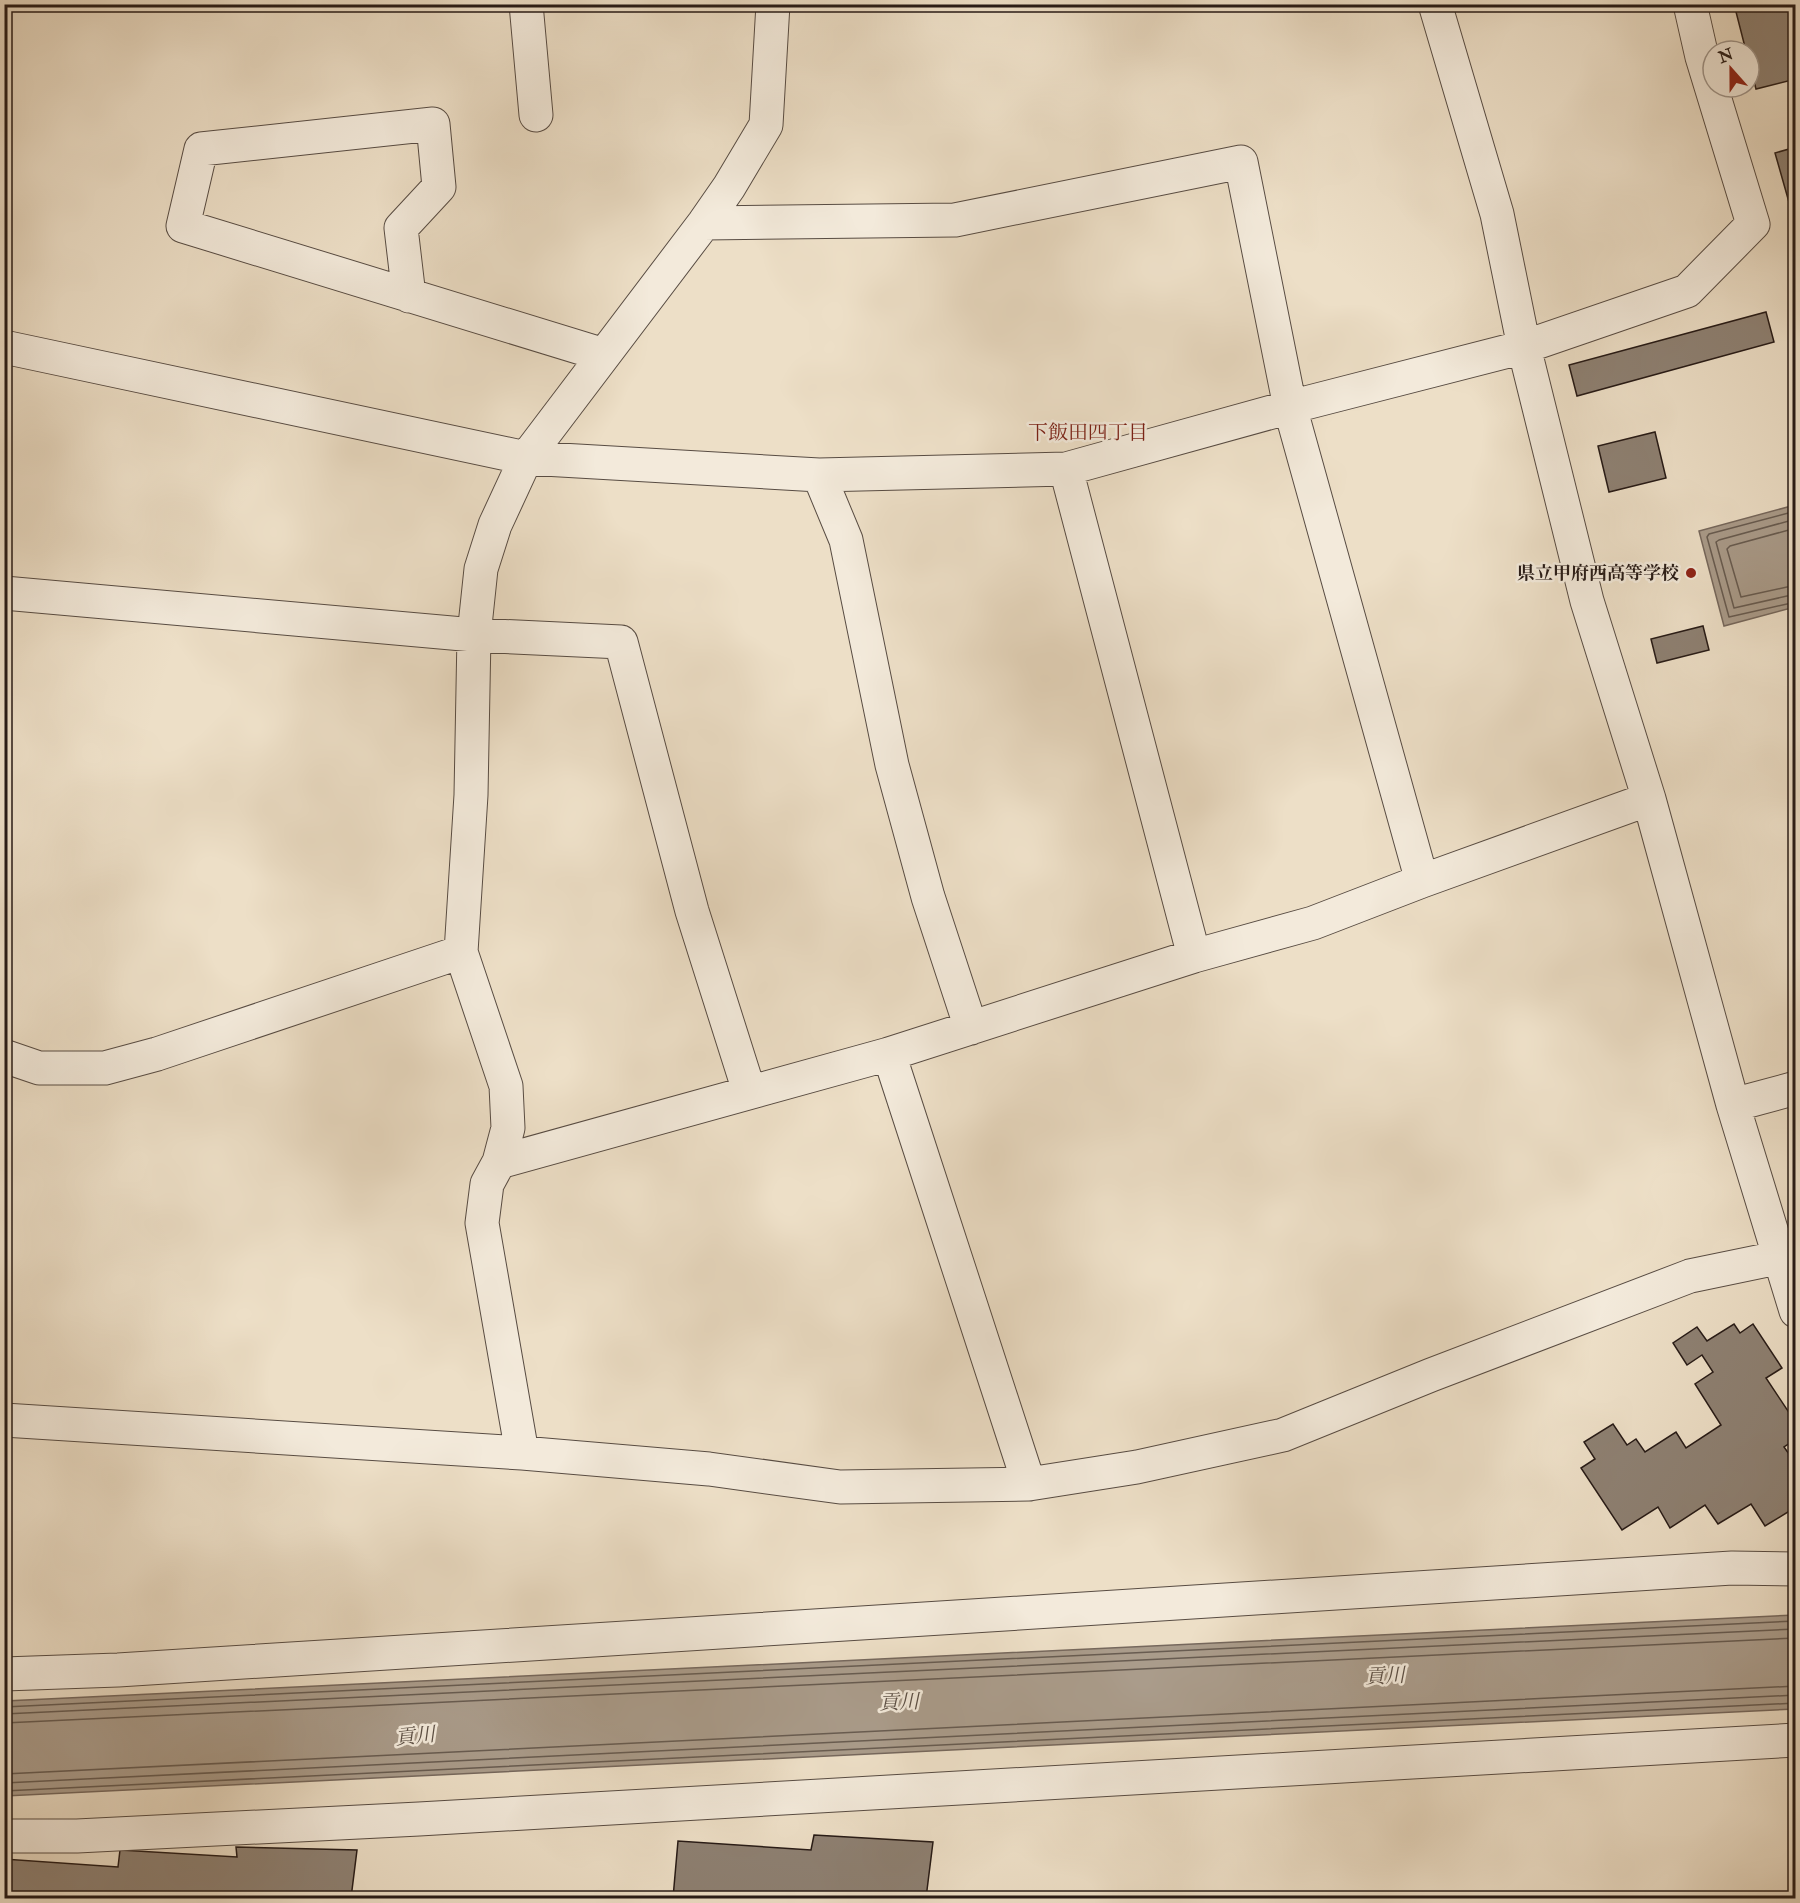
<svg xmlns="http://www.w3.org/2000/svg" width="1800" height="1903" viewBox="0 0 1800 1903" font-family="'IM FELL Double Pica','Noto Serif JP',serif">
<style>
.water{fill:#aa9c8b;stroke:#76685d;stroke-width:1.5}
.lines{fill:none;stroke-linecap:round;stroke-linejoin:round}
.shore{stroke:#685c51;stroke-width:1.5}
.building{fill:#8e8173;stroke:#271b17;stroke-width:1.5}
.minor-casing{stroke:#584c43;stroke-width:35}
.minor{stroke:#f3eadb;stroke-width:33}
.poi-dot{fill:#8f2418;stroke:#f3eadb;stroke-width:2}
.labels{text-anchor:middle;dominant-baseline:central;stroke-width:5;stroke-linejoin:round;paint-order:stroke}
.poi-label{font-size:18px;font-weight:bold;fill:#271b17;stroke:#f3eadb;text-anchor:end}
.neighbourhood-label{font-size:20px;fill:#7a1f14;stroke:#f3eadb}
.water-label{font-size:20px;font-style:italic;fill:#5b4f45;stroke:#f3eadb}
</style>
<rect width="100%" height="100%" fill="#eddfc7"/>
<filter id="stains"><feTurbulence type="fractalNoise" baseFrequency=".00333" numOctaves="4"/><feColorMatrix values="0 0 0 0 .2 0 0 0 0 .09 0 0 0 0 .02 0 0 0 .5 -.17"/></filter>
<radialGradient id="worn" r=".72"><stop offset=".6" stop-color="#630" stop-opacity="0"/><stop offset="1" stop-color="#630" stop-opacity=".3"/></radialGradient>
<!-- water -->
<path class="water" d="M1795 505V607L1724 626 1699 531Z
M1795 1615V1709L5 1796V1701Z"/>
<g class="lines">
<!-- shore -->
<path class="shore" d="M1796 511 1709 534 1707 537 1729 617 1796 602
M1796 519 1719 540 1716 542 1734 608 1796 594
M1796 528 1730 546 1727 549 1741 597 1796 585
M4 1707 1796 1621
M4 1714 1796 1629
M4 1723 1796 1638
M4 1774 1796 1686
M4 1783 1796 1695
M4 1791 1796 1703"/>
</g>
<!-- building -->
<path class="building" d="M1734 4H1796V79L1756 89 1749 62V51H1746Z
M1796 147V227L1775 153Z
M1766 312 1774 342 1577 396 1569 365Z
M1655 432 1666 478 1609 492 1598 446Z
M1703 626 1709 650 1657 663 1651 639Z
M1734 1324 1740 1333 1753 1324 1782 1368 1766 1378 1796 1423V1439L1784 1447 1796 1464V1507L1765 1526 1751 1504 1718 1524 1705 1505 1670 1528 1658 1507 1622 1530 1581 1468 1595 1459 1584 1442 1613 1424 1627 1445 1636 1439 1645 1452 1676 1432 1686 1448 1721 1425 1695 1384 1713 1372 1702 1355 1687 1365 1673 1343 1697 1327 1707 1341Z
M814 1835 933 1842 926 1898H673L678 1841 811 1850Z
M236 1847 357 1850 351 1898H4V1859L118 1867 120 1850 237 1857Z"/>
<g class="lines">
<defs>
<path id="minor" d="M526 4 536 115
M1435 4 1497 214 1524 347 1587 601 1649 799 1733 1105 1796 1311
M704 223 955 220 1241 162 1290 407 1422 881
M409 296 401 228 439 187 433 124 201 149 183 226 604 355
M4 347 526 458 819 475 1066 469 1290 407 1524 347 1687 291 1753 224 1702 57 1690 4
M1066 469 1194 956
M819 475 846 540 892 765 928 897 971 1028
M4 593 474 635 621 642 692 911 749 1091
M889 1054 1029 1484
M4 1056 39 1068H105L157 1054 461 952
M1733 1105 1796 1088
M499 1162 889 1054 1194 956 1313 923 1422 881 1649 799
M4 1420 522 1453 709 1469 840 1487 1029 1484 1137 1467 1283 1435 1431 1375 1690 1276 1796 1254
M522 1453 482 1223 487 1184 499 1162 508 1128 506 1086 461 952 471 795 474 635 481 569 495 525 526 458 704 223 729 187 766 125 773 4
M4 1674 118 1670 1732 1568 1796 1569
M4 1836H77L419 1819 1796 1740"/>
</defs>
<!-- minor casing -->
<use href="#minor" class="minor-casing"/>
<!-- minor -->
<use href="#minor" class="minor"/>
</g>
<!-- markers -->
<circle class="poi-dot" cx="1691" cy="573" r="6"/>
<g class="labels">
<!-- poi labels -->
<g class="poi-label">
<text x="1679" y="573">県立甲府西高等学校</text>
</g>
<!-- neighbourhood labels -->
<g class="neighbourhood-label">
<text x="1088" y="432">下飯田四丁目</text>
</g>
<!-- water labels -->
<g class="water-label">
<text transform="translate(1385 1676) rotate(-3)">貢川</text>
<text transform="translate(899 1702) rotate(-2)">貢川</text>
<text transform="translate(415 1736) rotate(-6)">貢川</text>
</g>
</g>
<!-- margin -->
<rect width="1800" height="1903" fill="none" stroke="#eddfc7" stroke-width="24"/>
<rect x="6" y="6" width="1788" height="1891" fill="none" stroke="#271b17" stroke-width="3"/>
<rect x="12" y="12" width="1776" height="1879" fill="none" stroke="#271b17" stroke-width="1.5"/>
<!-- north arrow -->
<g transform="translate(1731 69) rotate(339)"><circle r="28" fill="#f3eadb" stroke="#a1978d" stroke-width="1.5"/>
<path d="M0-4.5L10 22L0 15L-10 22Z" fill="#8f2418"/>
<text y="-9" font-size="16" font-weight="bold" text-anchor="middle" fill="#271b17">N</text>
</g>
<rect width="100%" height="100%" filter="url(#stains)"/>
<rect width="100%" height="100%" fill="url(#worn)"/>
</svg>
